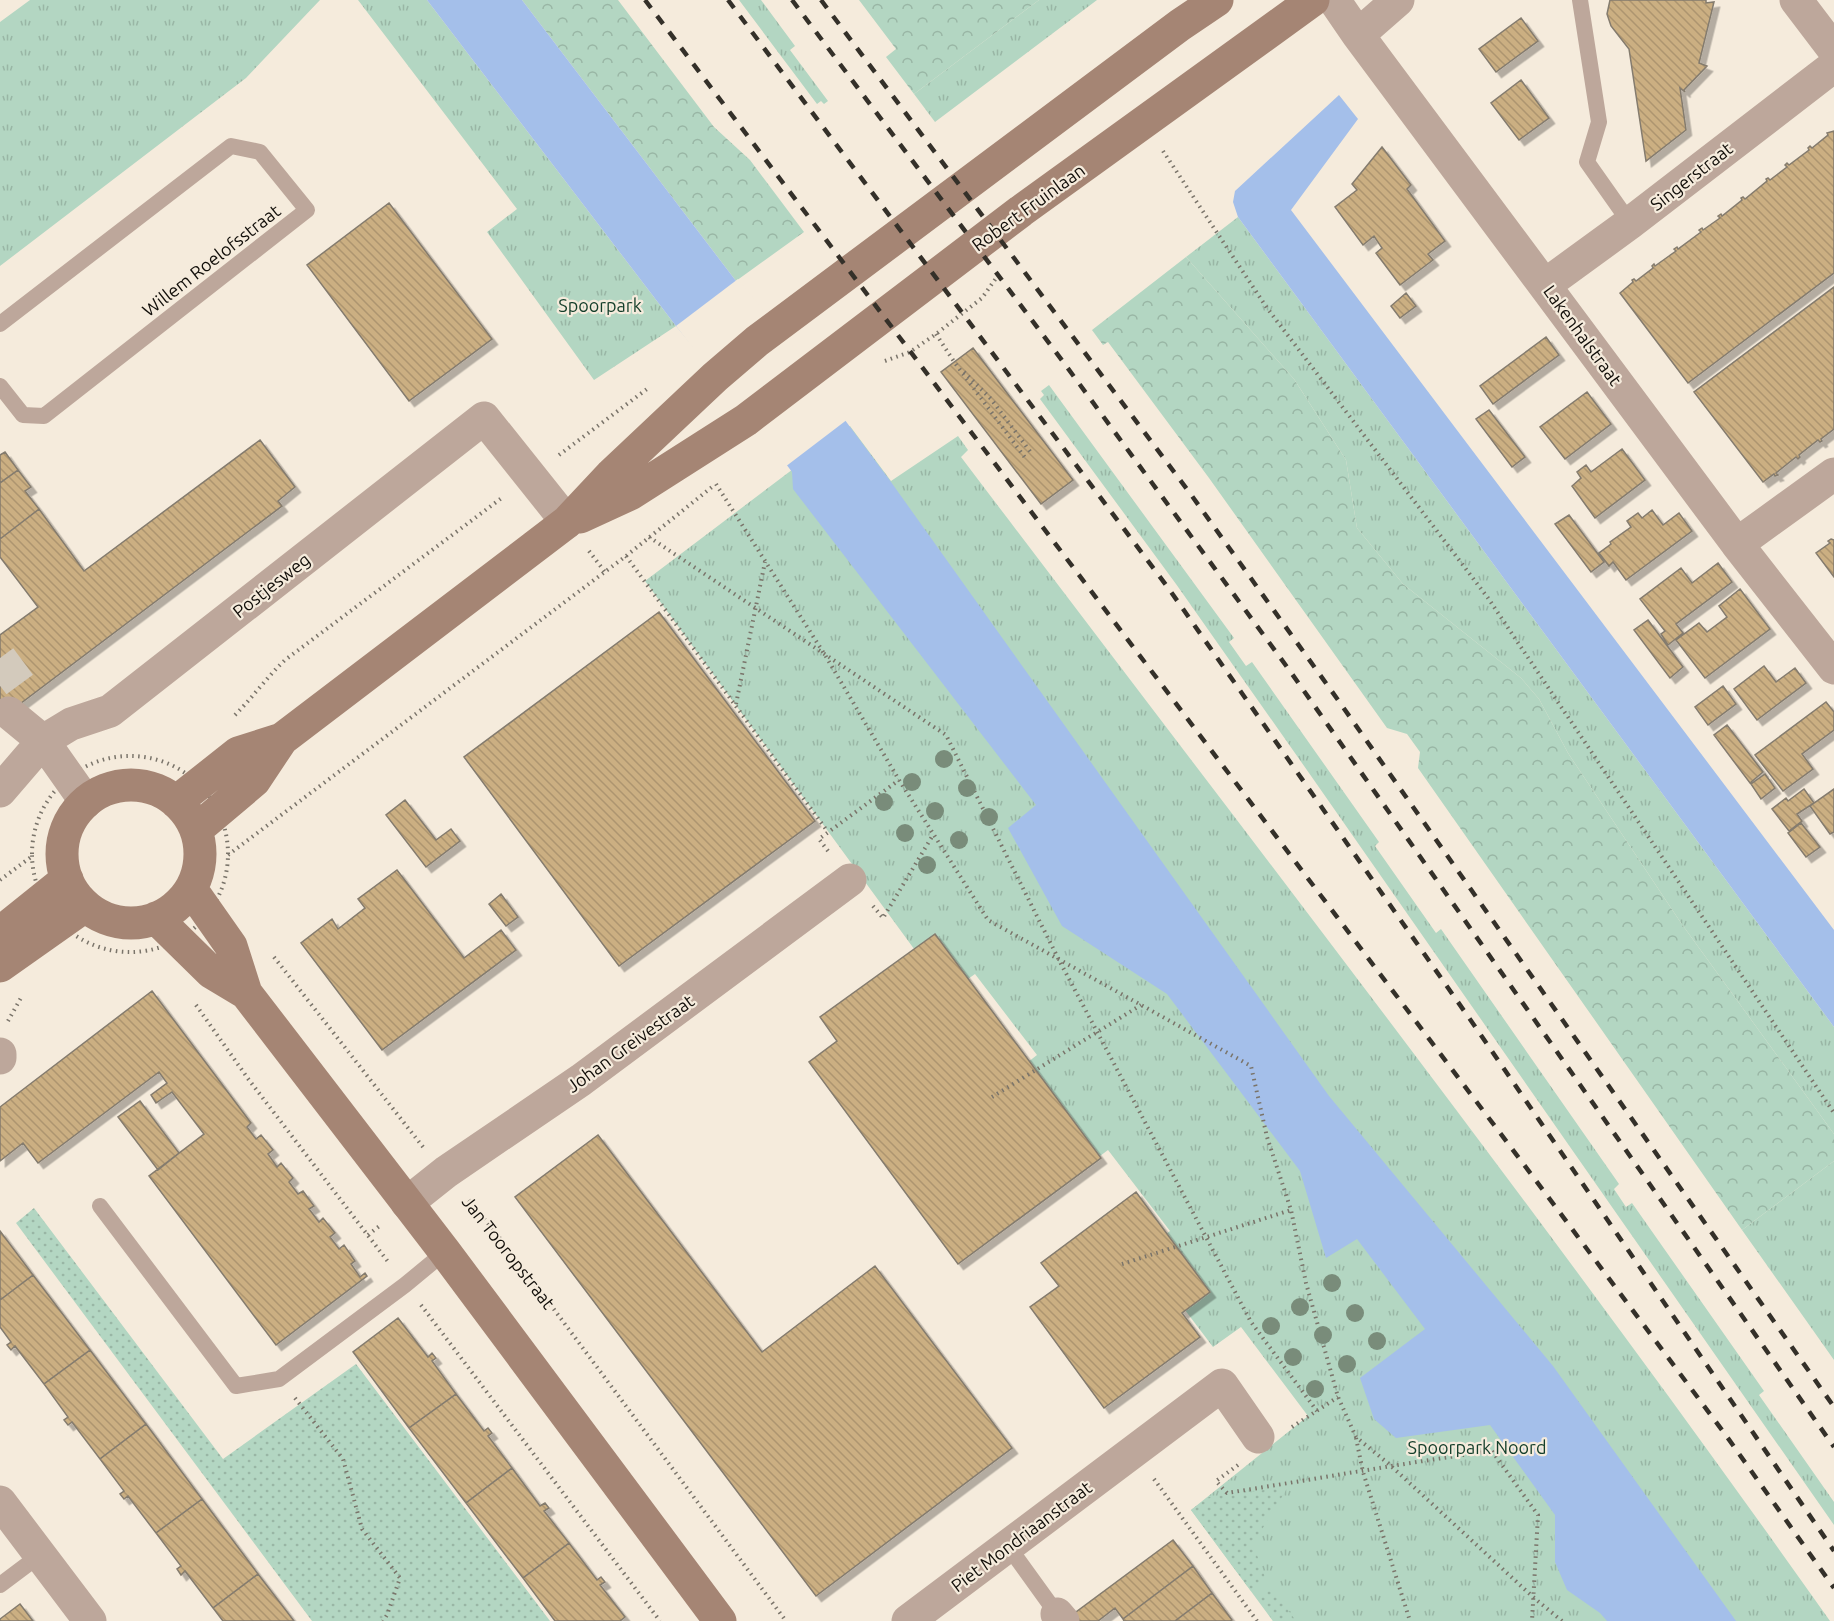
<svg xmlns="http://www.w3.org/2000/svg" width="1834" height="1621" viewBox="0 0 1834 1621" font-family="Ubuntu,sans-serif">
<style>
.grass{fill:url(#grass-tufts)}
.forest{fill:url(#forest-crowns)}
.garden{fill:url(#garden-dots)}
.water{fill:#a4bfea}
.pier{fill:#f5ebdc}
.building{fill:url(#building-back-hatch);stroke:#847b6e;stroke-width:1.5;filter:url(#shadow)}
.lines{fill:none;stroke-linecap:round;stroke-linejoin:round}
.street-tunnel{stroke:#d3cabc;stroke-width:33;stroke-dasharray:33 16;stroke-linecap:butt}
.path{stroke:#7a746a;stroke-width:4;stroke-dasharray:1.5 4.5;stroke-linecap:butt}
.lane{stroke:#bda79b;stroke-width:16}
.street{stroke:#bda79b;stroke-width:33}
.secondary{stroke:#a58574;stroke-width:33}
.rail{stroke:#343029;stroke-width:4.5;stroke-dasharray:10 10;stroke-linecap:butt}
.tree{fill:#798c7a}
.labels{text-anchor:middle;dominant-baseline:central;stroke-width:4.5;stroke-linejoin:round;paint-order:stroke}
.street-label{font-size:18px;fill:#110e09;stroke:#f5ebdc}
.park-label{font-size:18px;fill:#133e2a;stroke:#f5ebdc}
</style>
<defs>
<pattern id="grass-tufts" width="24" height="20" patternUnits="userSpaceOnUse" patternTransform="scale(1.5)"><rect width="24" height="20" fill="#b3d6c2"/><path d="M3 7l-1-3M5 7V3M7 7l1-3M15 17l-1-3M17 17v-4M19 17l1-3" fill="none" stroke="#99b6a5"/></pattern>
<pattern id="forest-crowns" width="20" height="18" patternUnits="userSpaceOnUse" patternTransform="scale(1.5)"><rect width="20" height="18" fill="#b3d6c2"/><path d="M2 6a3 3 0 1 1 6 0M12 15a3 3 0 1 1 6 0" fill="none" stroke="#99b6a5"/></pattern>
<pattern id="garden-dots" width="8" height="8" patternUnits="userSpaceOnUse" patternTransform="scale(1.5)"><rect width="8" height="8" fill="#b3d6c2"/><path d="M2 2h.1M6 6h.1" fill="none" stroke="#99b6a5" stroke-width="1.8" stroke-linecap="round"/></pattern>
<pattern id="building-back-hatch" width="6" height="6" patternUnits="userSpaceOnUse" patternTransform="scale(1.5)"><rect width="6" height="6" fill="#cbaf82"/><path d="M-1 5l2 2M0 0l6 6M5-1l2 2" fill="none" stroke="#ad956f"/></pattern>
<filter id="shadow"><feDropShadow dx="5.5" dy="5.5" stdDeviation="0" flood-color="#0004"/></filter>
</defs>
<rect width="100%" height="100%" fill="#f5ebdc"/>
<!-- grass -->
<path class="grass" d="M30 0H320L246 78 0 266V22Z
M358 0H427L676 326 594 380 487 232 517 209Z
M739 0H761L795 46 790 50 828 101 824 104 821 101 817 104Z
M1039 0H1097L935 122 914 94Z
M1238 217 1834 1027V1134L1681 923 1568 753 1539 699 1521 678 1403 584 1357 528 1346 460 1294 379 1186 257Z
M1049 385 1234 638 1229 642 1246 666 1252 662 1379 842 1375 846 1436 933 1441 929 1619 1184 1614 1189 1626 1207 1632 1203 1764 1391 1759 1395 1834 1502V1525L1309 773 1176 584 1040 399 1044 395 1041 391Z
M850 426 891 481 958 436 968 450 961 457C1253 843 1550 1225 1830 1621H1273L1191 1510 1308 1416 1241 1327 1213 1347 1141 1252 1170 1231 1108 1150 1080 1171 1009 1077 1037 1055 975 974 947 994 645 581Z
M1834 1161V1360L1742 1230Z"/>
<!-- forest -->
<path class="forest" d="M522 0H618L714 127 750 160 804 232 736 281Z
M859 0H1039L914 94 886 57 896 49Z
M1186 257 1294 379 1346 460 1357 528 1403 584 1521 678 1539 699 1568 753 1681 923 1834 1134V1161L1742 1230 1418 768 1420 752 1407 734 1387 728 1209 478 1108 342 1103 345 1092 330Z"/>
<!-- garden -->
<path class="garden" d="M34 1208 223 1459 356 1364 550 1621H312L16 1223Z
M1288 1487 1253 1544 1266 1580 1251 1591 1191 1510 1209 1497Z
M1272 1588 1296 1621H1273L1258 1599Z"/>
<!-- water -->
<path class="water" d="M427 0H522L736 281 810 373 891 482 1329 1096 1553 1366 1736 1621H1607L1600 1613 1567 1590 1555 1562V1515L1490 1425 1396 1438 1374 1419 1360 1378 1425 1329 1357 1239 1326 1258 1300 1171 1167 994 1062 926 1008 828 1036 805 793 489 792 472 751 417 676 326Z
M1339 95 1358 119 1291 210 1834 930V1027L1238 217 1233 202 1235 191Z"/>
<!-- pier -->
<path class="pier" d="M738 279 813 371 848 419 785 467 676 326Z"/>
<!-- building -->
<path class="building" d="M1610 0H1706V3L1714 2 1699 63 1707 66 1684 90 1685 92 1680 88 1686 130 1646 161 1629 49 1611 26 1607 14Z
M1521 18 1538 41 1496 72 1479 49Z
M1521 80 1549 118 1519 140 1491 103Z
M1834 131V273L1688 383 1620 293 1633 282 1632 280 1634 279 1636 281 1653 268 1652 266 1654 264 1655 266 1676 251 1674 249 1677 247 1678 249 1701 232 1699 230 1702 228 1703 230 1720 218 1718 216 1721 214 1722 216 1742 200 1741 198 1743 197 1745 199 1767 181 1766 179 1768 178 1770 180 1787 167 1785 165 1787 163 1789 165 1809 150 1808 148 1810 146 1812 148 1828 135 1827 133Z
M1382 147 1411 185 1407 189 1445 241 1428 254 1433 260 1400 285 1376 253 1382 248 1374 236 1363 245 1335 207 1357 190 1352 184Z
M389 203 492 339 409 401 307 265Z
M1834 287V429L1821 439 1822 441 1820 442 1818 440 1799 455 1800 457 1798 459 1796 457 1776 473 1778 475 1775 476 1774 474 1763 482 1694 392Z
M1406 293 1416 306 1400 318 1391 306Z
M1546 337 1559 355 1493 404 1480 386Z
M973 348 1073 480 1041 504 941 372Z
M1587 392 1611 424 1565 459 1540 427Z
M1489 410 1525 457 1512 467 1476 419Z
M260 440 295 487 278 501 282 506 0 719V635L38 607 0 557V539L39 509 84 571Z
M1622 449 1645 480 1595 518 1572 486 1581 478 1577 472 1586 465 1591 472Z
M5 452 18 470 0 483V455Z
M18 470 31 487 25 491 39 509 0 539V483Z
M1652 510 1663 525 1679 513 1692 531 1626 580 1613 562 1609 566 1599 553 1611 544 1610 542 1631 527 1627 521 1638 513 1642 518Z
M1569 515 1604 562 1591 572 1555 524Z
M1831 539 1834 540V577L1816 553 1830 543 1828 541Z
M1718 563 1732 582 1676 624 1683 633 1668 645 1661 634 1665 631 1640 599 1681 568 1692 583Z
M1740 589 1770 629 1705 678 1676 640 1699 623 1707 632 1727 617 1719 606Z
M659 612 815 821 619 966 464 757Z
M1648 620 1683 667 1670 678 1634 630Z
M1764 666 1776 682 1795 668 1806 683 1757 720 1734 689Z
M1723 686 1736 704 1708 725 1695 707Z
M1826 702 1834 712V730L1802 754 1813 769 1783 791 1755 755Z
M1727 725 1763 772 1750 783 1714 735Z
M1765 774 1775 788 1761 799 1751 784Z
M1804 789 1814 803 1797 814 1802 821 1789 831 1772 809 1786 798 1788 801Z
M1834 789V832L1830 834 1810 806Z
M405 800 436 840 451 829 460 841 426 867 386 815Z
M1801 823 1820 847 1806 857 1788 833Z
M397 870 464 958 501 930 516 950 382 1050 301 943 332 919 338 929 365 908 358 899Z
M501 894 518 917 506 926 489 904Z
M935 934 1101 1158 958 1264 809 1062 837 1041 820 1017Z
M152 991 251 1123 247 1127 256 1139 261 1135 273 1150 268 1154 277 1167 281 1163 293 1178 289 1182 298 1194 303 1191 314 1206 309 1209 319 1222 323 1218 335 1233 330 1237 339 1249 344 1245 355 1261 351 1264 360 1277 365 1273 367 1276 276 1345 149 1176 204 1134 172 1092 156 1103 151 1095 167 1083 159 1072 38 1163 23 1143 0 1161V1107Z
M140 1101 179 1153 158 1170 118 1117Z
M598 1135 762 1352 875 1266 1012 1448 816 1596 515 1197Z
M1136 1192 1210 1292 1182 1313 1200 1337 1104 1408 1030 1307 1059 1286 1041 1263Z
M0 1231 33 1275 0 1300Z
M33 1275 90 1350 44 1384 15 1346 11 1350 7 1345 11 1342 0 1327V1300Z
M398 1318 428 1357 432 1353 436 1358 432 1361 456 1394 409 1428 353 1352Z
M90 1350 146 1424 100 1459 72 1422 68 1425 64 1420 68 1417 44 1384Z
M456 1394 484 1431 488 1428 492 1433 488 1436 512 1468 466 1503 409 1428Z
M146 1424 202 1499 156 1533 128 1496 124 1499 120 1494 124 1491 100 1459Z
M512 1468 540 1506 545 1503 549 1508 544 1511 569 1543 523 1578 466 1503Z
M202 1499 258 1574 213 1608 185 1571 181 1575 177 1569 181 1566 156 1533Z
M1173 1540 1193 1566 1123 1619 1115 1608 1098 1621H1076L1072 1615Z
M569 1543 597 1580 601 1577 605 1582 600 1585 625 1617 620 1621H555L523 1578Z
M1193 1566 1212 1593 1175 1621H1124L1123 1619Z
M258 1574 294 1621H223L213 1608Z
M1212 1593 1232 1620 1230 1621H1175Z
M20 1604 33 1621H0V1619Z"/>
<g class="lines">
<!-- street-tunnel -->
<path class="street-tunnel" d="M0 658 29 697"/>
<!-- path -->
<path class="path" d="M1163 151 1267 308 1488 598 1834 1113
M936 334 955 363 1026 459
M885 361 910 352 936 334 982 298 999 274
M964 372 991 399 1032 454
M559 455 647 389
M716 484 825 655 899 780 988 920 1251 1066 1267 1137 1291 1210 1306 1283 1338 1397 1356 1437 1390 1465 1533 1597 1562 1621
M649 537 946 735 1059 960 1251 1322 1317 1411
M589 551 605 572
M626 556 828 832
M736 704 765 562
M235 715C253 697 267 677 285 660L503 497
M32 854a98 98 0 1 1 196 0a98 98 0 1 1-196 0Z
M828 851 819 839 899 780
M228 855 626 556 712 487
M0 880 31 857
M873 906 883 918 933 835
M274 957 423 1147
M196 1005 249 1080 389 1263
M8 1021 22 996
M992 1097 1141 1005
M469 1200 515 1257 786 1621
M368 1235 382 1224
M1122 1264 1291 1210
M421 1305 660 1621
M295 1398 343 1459 362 1529 400 1578 387 1615 383 1621
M1292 1427 1338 1397
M1356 1438 1363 1472 1410 1621
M1238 1465 1216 1481 1227 1493C1316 1479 1403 1463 1492 1451L1538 1515 1532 1621
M1154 1479 1257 1621"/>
<!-- lane -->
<path class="lane" d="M1580 0 1599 122 1587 162 1630 223
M0 324 231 146 260 152 307 210 44 416 23 415 0 386
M100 1206 236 1386 279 1379 405 1285 445 1252
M1008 1546 1057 1614
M0 1585 40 1555"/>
<!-- street -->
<path class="street" d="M1334 0 1358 35 1737 544 1834 668
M1796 0 1834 50
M1358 35 1398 0
M1545 285 1630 223 1834 66
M1737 544 1834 474
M9 713 43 741 86 802
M0 791 43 741 71 724 110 711 484 418 567 522
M0 1054V1058
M407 1203 446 1172 581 1080 850 880
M0 1502 90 1621
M1057 1614 1063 1621
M908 1621 1222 1385 1258 1437"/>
<!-- secondary -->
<path class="secondary" d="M580 517 630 494 746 420 1021 211 1313 0
M62 854a69 69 0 1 1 138 0a69 69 0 1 1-138 0Z
M176 802 238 753 282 739 567 522 611 475 715 377 757 341 1180 25 1217 0
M196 830 254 781 282 739
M191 889 231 946 246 993
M156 918 211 972 246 993 445 1252 720 1621
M0 933 67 879
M0 966 85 906"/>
<!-- rail -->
<path class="rail" d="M645 0 1531 1174 1725 1434 1834 1588
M728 0 1169 589 1474 1025 1834 1551
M792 0 1064 363 1290 671 1834 1447
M821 0 1192 496 1338 700 1834 1407"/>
</g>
<!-- trees -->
<g class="tree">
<circle cx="944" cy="759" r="9"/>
<circle cx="912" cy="782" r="9"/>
<circle cx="967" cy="788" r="9"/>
<circle cx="884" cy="802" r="9"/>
<circle cx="935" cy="811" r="9"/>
<circle cx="989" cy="817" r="9"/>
<circle cx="905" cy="833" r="9"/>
<circle cx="959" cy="840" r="9"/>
<circle cx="927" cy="865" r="9"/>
<circle cx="1332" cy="1283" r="9"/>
<circle cx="1300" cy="1307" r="9"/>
<circle cx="1355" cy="1313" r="9"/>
<circle cx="1271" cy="1326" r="9"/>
<circle cx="1323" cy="1335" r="9"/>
<circle cx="1377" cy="1341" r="9"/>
<circle cx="1293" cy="1357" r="9"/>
<circle cx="1347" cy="1364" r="9"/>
<circle cx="1315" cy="1389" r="9"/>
</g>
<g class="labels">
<!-- street labels -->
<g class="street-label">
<text transform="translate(1691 176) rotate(-38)">Singerstraat</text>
<text transform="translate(1028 207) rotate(-36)">Robert Fruinlaan</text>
<text transform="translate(211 260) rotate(-38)">Willem Roelofsstraat</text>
<text transform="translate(1583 335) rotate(54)">Lakenhalstraat</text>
<text transform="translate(271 585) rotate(-38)">Postjesweg</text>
<text transform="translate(630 1043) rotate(-36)">Johan Greivestraat</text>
<text transform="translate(509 1252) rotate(52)">Jan Tooropstraat</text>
<text transform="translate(1021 1536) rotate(-37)">Piet Mondriaanstraat</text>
</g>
<!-- park labels -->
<g class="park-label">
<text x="600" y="305">Spoorpark</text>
<text x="1477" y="1447">Spoorpark Noord</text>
</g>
</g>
</svg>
